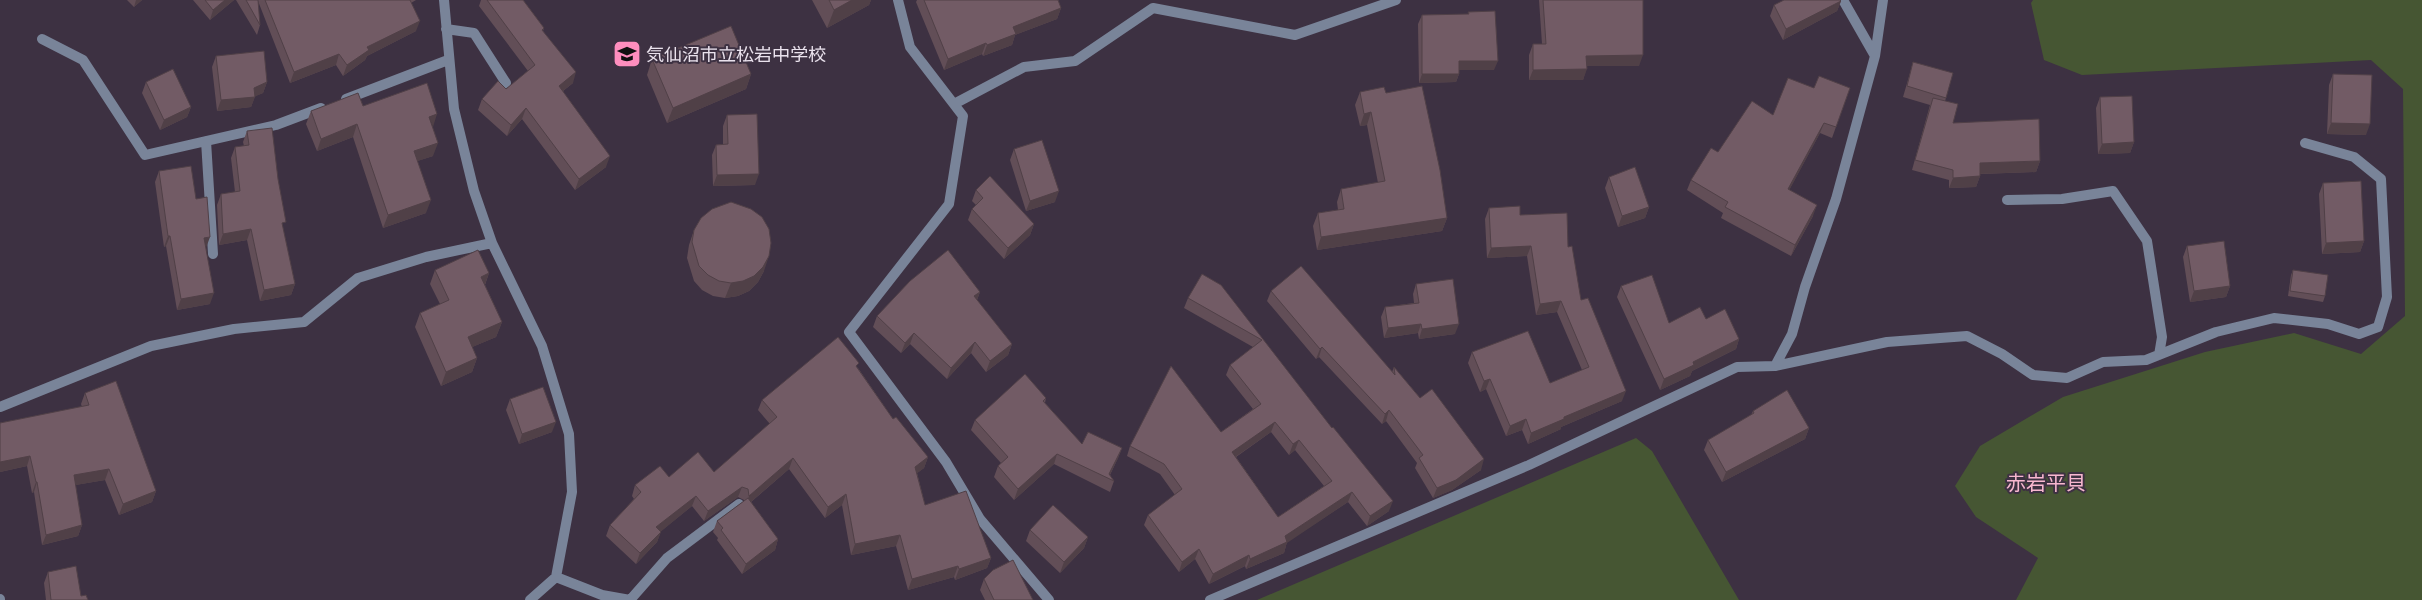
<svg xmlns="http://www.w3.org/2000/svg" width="2422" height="600" viewBox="0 0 2422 600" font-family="Inter,'Noto Sans JP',sans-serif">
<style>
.green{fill:#465633}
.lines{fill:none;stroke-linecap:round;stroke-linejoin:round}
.minor{stroke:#798499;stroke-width:10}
.wall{fill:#624e57;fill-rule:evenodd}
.shaded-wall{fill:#504047}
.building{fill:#725b65;stroke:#504047;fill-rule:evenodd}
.labels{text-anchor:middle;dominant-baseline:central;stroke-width:4;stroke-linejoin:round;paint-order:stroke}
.poi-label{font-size:18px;fill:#eae2ed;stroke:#3d3142;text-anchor:start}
.quarter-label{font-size:20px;fill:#f7b7cf;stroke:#3d3142}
</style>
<rect width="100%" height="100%" fill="#3d3142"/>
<!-- green -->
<path class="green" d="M2033 0H2422V600H2016L2038 558 1976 517 1955 486 1980 446 2063 397 2205 352 2294 333 2361 354 2405 316 2403 89 2371 60 2082 75 2044 60 2031 3Z
M1636 438 1652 451 1739 600H1257Z"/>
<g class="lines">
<!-- minor -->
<path class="minor" d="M444 0 454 109 474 191 492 243 542 346 569 434 572 492 556 577 530 600
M898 0 910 47 963 116 949 204 849 332 946 462 980 519 1049 600
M1843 0 1875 56
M446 29 474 33 506 83
M42 39 83 60 145 155 276 125 321 108
M346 99 448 60
M954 104 1024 67 1075 61 1153 8 1295 35 1396 0
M206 141 213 254
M2007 200 2062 199 2113 191 2147 241 2162 337 2159 355
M1775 366 1887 342 1967 336 2002 354 2033 375 2067 378 2103 362 2146 360 2216 332 2274 318 2328 324 2359 334 2378 327 2387 297 2381 179 2354 157 2305 143
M0 407 151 346 234 329 304 322 358 278 426 257 492 243
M556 577 602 595 630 600
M0 599V600
M630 600 667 558 739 504
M1210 600 1529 465 1737 367 1775 366 1792 334 1805 287 1836 199 1875 56 1883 0"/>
</g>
<!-- wall -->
<path class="wall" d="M127 0H142L134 7Z
M193 0H234L210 20Z
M236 0H416L411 3 416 31 367 56 365 60 343 76 336 65 290 83 258 1 260 25 257 35Z
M481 0H523L544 28 543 31 573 83 563 91 606 167 575 190 522 119 507 136 478 110 482 99 506 89 528 71 479 6Z
M812 0H871L869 5 827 28Z
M917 0H1058L1061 8 1057 19 1015 35 1012 45 983 56 982 54 944 70 916 2Z
M1539 0H1643L1639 66H1587L1583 80H1529V55L1533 44H1542Z
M1841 1 1837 11 1783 40 1770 16 1774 5Z
M1468 12 1494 70H1459V74L1456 82 1419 83 1418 24 1422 15 1468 14Z
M216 56 267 82 263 93 255 96 251 107 217 111 212 67Z
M652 59 751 74 746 89 667 123 647 75Z
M1913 62 1946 98 1945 101 1953 123 2040 161 2036 172 1980 174V176L1976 187 1949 188V180L1912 170 1930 105 1903 97 1910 73Z
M2333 74 2366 135 2327 134 2329 85Z
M146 82 191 107 187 117 160 130 142 93Z
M1850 88 1832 138 1820 133 1789 190 1813 216 1791 256 1721 218 1723 213 1687 190 1691 180 1718 152 1773 115Z
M1360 92 1386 93 1447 218 1442 231 1317 250 1313 226 1318 213 1338 210 1337 202 1341 189 1378 183 1367 125 1360 126 1355 105Z
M2100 97 2134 142 2130 153 2098 154 2096 108Z
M363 106 433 127V156L417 161 426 213 383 228 353 137 317 151 306 124 311 111Z
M727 115 755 185 713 186 712 155 716 145 723 144V126Z
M247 131 283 229 295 284 291 295 260 301 247 240 219 245 217 205 221 194 235 192 231 158 235 147 244 146 243 142Z
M1014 149 1055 202 1026 211 1010 160Z
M159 171 196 199 206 247 210 304 177 310 166 246 164 247 155 182Z
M1609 177 1649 207 1645 218 1618 227 1605 188Z
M2323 183 2364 241 2360 252 2322 254 2319 194Z
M976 190 1034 224 1030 235 1004 259 968 220 972 209 976 205 972 201Z
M1489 208 1520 215 1568 247 1581 300 1622 401 1561 427V429L1528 444 1522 430 1506 436 1486 389 1480 392 1468 363 1472 352 1550 383 1582 370 1557 312 1536 315 1527 256 1487 258 1485 219Z
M694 230 764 271 758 282 749 291 738 296 725 298 713 296 702 290 694 281 687 258 689 245Z
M2187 246 2230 286 2226 297 2190 302 2183 257Z
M435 270 489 273 485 285 502 322 496 337 472 347 477 358 472 372 441 386 415 327 420 313 440 304 430 284Z
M2293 270 2325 296 2323 302 2288 296 2291 275Z
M1416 284 1455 334 1419 339 1418 333 1384 338 1381 317 1385 307 1414 303 1413 294Z
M1221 285 1389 511 1367 526 1348 502 1287 542 1284 553 1246 569 1245 566 1209 584 1195 559 1179 572 1144 525 1148 515 1175 495 1160 474 1127 456 1130 446 1221 432 1253 409 1226 375 1230 365 1253 347 1184 308 1188 298ZM1271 432 1289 455 1295 450 1324 486 1278 517 1236 457Z
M1621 286 1669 323 1706 319 1739 339 1736 349 1692 371 1690 376 1660 390 1617 297Z
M1271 291 1392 372 1394 367 1481 470 1452 490 1433 498 1415 468 1417 463 1386 421 1382 424 1319 357 1316 359 1267 301Z
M980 292 977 300 1012 344 1008 355 986 372 971 353 947 379 910 344 901 353 873 327 877 316Z
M858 368 893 419 928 457 924 468 917 473 925 505 991 558 987 568 955 580 954 577 908 590 896 546 851 555 842 505 825 518 789 469 751 502 778 539 775 550 742 574 717 540 718 538 713 532 717 521 744 501V500L738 497 704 521 692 506 661 531 657 542 636 564 606 536 610 525 634 499 632 496 635 485 669 477 714 472 770 424 758 410 762 400Z
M85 393 156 491 152 502 119 515 105 480 75 485 82 525 78 536 42 545 34 492 32 493 27 466 0 472V423L82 407 81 404Z
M1046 398 1045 403 1082 444 1122 448 1118 458 1110 475 1114 481 1110 492 1054 464 1014 500 994 477 998 466 1001 463 971 430 975 420Z
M510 399 552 432 519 444 506 410Z
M1753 411 1809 428 1805 439 1722 482 1704 450 1708 440 1751 415Z
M1030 530 1088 537 1084 548 1060 573 1026 541Z
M48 572 81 596 88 600H46L44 583Z
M984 579 1033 600H985L980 590Z"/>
<!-- shaded-wall -->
<path class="shaded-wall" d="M136 0H142L134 7Z
M225 0H234L210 20 213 10Z
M852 0H871L869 5 827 28 834 10Z
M1841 1 1837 11 1783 40 1786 29Z
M1061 8 1057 19 1015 35 1012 45 983 56 987 45 1013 27Z
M420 21 416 31 367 56 365 60 343 76 347 65 367 47Z
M986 43 982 54 944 70 948 59Z
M339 54 336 65 290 83 294 72Z
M1643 55 1639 66H1582L1586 56Z
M1459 61H1498L1494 70H1456Z
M1587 69 1583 80H1529L1533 70Z
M576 72 573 83 555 97 559 86Z
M751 74 746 89 667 123 673 108Z
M1422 74H1459L1456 82 1419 83Z
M267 82 263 93 254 97H255L251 107 217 111 221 100Z
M191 107 187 117 160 130 164 120Z
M526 108 522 119 507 136 511 125Z
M1371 112 1367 125 1360 126 1364 114Z
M437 114 433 127 429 117Z
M1824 123 1820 133 1784 200 1788 189Z
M2331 123 2370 124 2366 135 2327 134Z
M357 124 353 137 317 151 321 139Z
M2134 142 2130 153 2098 154 2102 144Z
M438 143 433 156 409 164 414 151Z
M610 156 606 167 575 190 579 179Z
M2040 161 2036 172 1976 174 1980 163Z
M759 174 755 185 713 186 717 175Z
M1980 176 1976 187 1949 188 1953 178Z
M1059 191 1055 202 1026 211 1030 201Z
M431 200 426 213 383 228 388 215Z
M1817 205 1813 216 1791 256 1795 245Z
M1649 207 1645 218 1618 227 1622 216Z
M1447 218 1442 231 1317 250 1321 237Z
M1034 224 1030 235 1004 259 1008 248Z
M251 229 247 240 219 245 223 234Z
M168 236H170L166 246 164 247Z
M210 237 206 248 204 238Z
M2364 241 2360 252 2322 254 2326 243Z
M1531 246 1527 256 1487 258 1491 248Z
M769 256 764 271 758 282 749 291 738 296 725 298 731 283Z
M489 273 484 287 481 277Z
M295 284 291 295 260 301 264 290Z
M2230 286 2226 297 2190 302 2194 291Z
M980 292 976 302 974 296Z
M214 293 210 304 177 310 181 299Z
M1561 301 1557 312 1536 315 1540 304Z
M502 322 496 337 463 351 468 337Z
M1421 324 1418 333 1384 338 1388 328Z
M1459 324 1455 334 1419 339 1422 329Z
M914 333 910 344 901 353 905 343Z
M1739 339 1736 349 1692 371 1690 376 1660 390 1664 379 1693 362Z
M975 342 971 353 947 379 951 368Z
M1012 344 1008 355 986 372 990 361Z
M1322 347 1319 357 1316 359 1320 349Z
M477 358 472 372 441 386 446 372Z
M1490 379 1486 389 1480 392 1484 381Z
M1626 391 1622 401 1561 427V429L1528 444 1531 433 1564 417Z
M1389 410 1386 421 1382 424 1385 414Z
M1526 419 1522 430 1506 436 1510 426Z
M556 422 552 432 519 444 522 434Z
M1275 422 1271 432 1228 462 1232 452Z
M1809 428 1805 439 1722 482 1726 472Z
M1299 440 1295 450 1289 455 1293 444Z
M1122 448 1118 458 1108 478 1109 474Z
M1057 454 1054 464 1014 500 1018 489Z
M30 456 27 466 0 472V462Z
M928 457 924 468 911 478 915 467Z
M793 458 789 469 745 507 749 496Z
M1484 459 1481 470 1452 490 1433 498 1437 488Z
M109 469 105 480 70 486 74 475Z
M36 482H37L34 492 32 493Z
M742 487 738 497 704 521 708 511Z
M156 491 152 502 119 515 123 504Z
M1352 492 1348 502 1287 543V542L1284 553 1246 569 1250 559Z
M846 494 842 505 825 518 828 507Z
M696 496 692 506 653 538 656 527Z
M1393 501 1389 511 1367 526 1370 516Z
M82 525 78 536 42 545 46 535Z
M661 532 657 542 636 564 640 553Z
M900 535 896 546 851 555 855 544Z
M1088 537 1084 548 1060 573 1064 562Z
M778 539 775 550 742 574 746 564Z
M1199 549 1195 559 1179 572 1182 562Z
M1249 555 1245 566 1209 584 1213 574Z
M991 558 987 568 955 580 959 569Z
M958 566 954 577 908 590 912 579Z"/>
<!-- building -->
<path class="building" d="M205 0H225L213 10Z
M246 0H258L260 25Z
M265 0H410L420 21 367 47 369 50 347 65 339 54 294 72Z
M487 0H523L544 28 542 30 576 72 559 86 610 156 579 179 526 108 511 125 482 99 498 81 506 89 535 65Z
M829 0H852L834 10Z
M924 0H1058L1061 8 1013 27 1016 34 987 45 986 43 948 59Z
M1543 0H1643V55L1586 56 1587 69 1533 70V44H1546Z
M1784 0H1840L1841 1 1786 29 1774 5Z
M1495 11 1498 61H1459V74H1422V15L1469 14 1468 12Z
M731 26 751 74 673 108 652 59Z
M264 51 267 82 254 88 255 97 221 100 216 56Z
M1913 62 1953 73 1946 98 1907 86Z
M173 69 191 107 164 120 146 82Z
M2333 74 2372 75 2370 124 2331 123Z
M1819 76 1850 88 1836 127 1824 123 1788 189 1817 205 1795 245 1725 207 1728 202 1691 180 1711 148 1718 152 1752 101 1773 115 1788 78 1814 88Z
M427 83 437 114 429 117 438 143 414 151 431 200 388 215 357 124 321 139 311 111 358 93 363 106Z
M1422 86 1440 170 1447 218 1321 237 1318 213 1344 209 1341 189 1385 181 1371 112 1364 114 1360 92 1384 87 1386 93Z
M2132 96 2134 142 2102 144 2100 97Z
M1933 98 1958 104 1953 123 2039 119 2040 161 1980 163V176L1953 178V170L1915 160Z
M757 114 759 174 717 175 716 145 728 144 727 115Z
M272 128 278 179 286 222 282 223 295 284 264 290 251 229 223 234 221 194 240 191 235 147 249 145 247 131Z
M1042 140 1059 191 1030 201 1014 149Z
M191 166 196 199 207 197 210 237 204 238 214 293 181 299 170 236H168L159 171Z
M1635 167 1649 207 1622 216 1609 177Z
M990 176 1034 224 1008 248 972 209 983 198 976 190Z
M2361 181 2364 241 2326 243 2323 183Z
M731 202 751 209 762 217 769 229 771 243 769 256 763 267 754 276 743 281 731 283 719 281 708 275 699 266 692 242 694 230 701 218 712 209Z
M1520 206V215L1567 213 1568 247 1572 246 1581 300 1588 298 1626 391 1564 417V419L1531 433 1526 419 1510 426 1490 379 1484 381 1472 352 1528 331 1550 383 1589 367 1561 301 1540 304 1531 246 1491 248 1489 208Z
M2224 241 2230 286 2194 291 2187 246Z
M478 250 489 273 481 277 502 322 468 337 477 358 446 372 420 313 449 300 435 270Z
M948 250 980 292 974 296 1012 344 990 361 975 342 951 368 914 333 905 343 877 316 910 281Z
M1301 266 1395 375 1394 367 1420 398 1432 389 1484 459 1456 480 1437 488 1419 458 1423 455 1389 410 1385 414 1322 347 1320 349 1271 291Z
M2293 270 2328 275 2325 296 2290 291Z
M1202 274 1221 285 1332 428 1333 427 1393 501 1370 516 1352 492 1285 536 1287 542 1250 559 1249 555 1213 574 1199 549 1182 562 1148 515 1182 489 1164 464 1130 446 1171 366 1221 432 1261 404 1230 365 1262 340 1188 298ZM1275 422 1293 444 1299 440 1332 481 1278 517 1232 452Z
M1652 275 1669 323 1700 307 1706 319 1725 309 1739 339 1693 362 1694 365 1664 379 1621 286Z
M1453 279 1459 324 1422 329 1421 324 1388 328 1385 307 1419 303 1416 284Z
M838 337 859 363 856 366 893 419 896 417 928 457 915 467 925 505 966 491 991 558 959 569 958 566 912 579 900 535 855 544 846 494 828 507 793 458 749 496 748 489 742 487 708 511 696 496 656 527 661 532 640 553 610 525 641 492 635 485 660 466 669 477 698 452 714 472 777 417 762 400Z
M1025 374 1046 398 1043 401 1082 444 1088 432 1122 448 1109 474 1114 481 1057 454 1018 489 998 466 1008 457 975 420Z
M116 381 156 491 123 504 109 469 74 475 82 525 46 535 37 482H36L30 456 0 462V423L89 405 85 393Z
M543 387 556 422 522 434 510 399Z
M1787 390 1809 428 1726 472 1708 440 1754 413 1753 411Z
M748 498 778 539 746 564 721 530 723 528 717 521Z
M1053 505 1088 537 1064 562 1030 530Z
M1013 560 1033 600H994L984 579 993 570Z
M76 566 81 596 86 595 88 600H51L48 572Z"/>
<!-- icons -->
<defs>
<symbol id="school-square" viewBox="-11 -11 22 22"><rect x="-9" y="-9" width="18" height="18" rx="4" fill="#fe8ebe" stroke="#3d3142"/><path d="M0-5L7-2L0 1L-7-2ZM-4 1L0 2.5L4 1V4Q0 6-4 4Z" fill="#111"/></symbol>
</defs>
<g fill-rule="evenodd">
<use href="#school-square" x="611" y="38" width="32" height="32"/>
</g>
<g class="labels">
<!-- poi labels -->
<g class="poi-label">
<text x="646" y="54">気仙沼市立松岩中学校</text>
</g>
<!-- quarter labels -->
<g class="quarter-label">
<text x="2046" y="483">赤岩平貝</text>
</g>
</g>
</svg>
